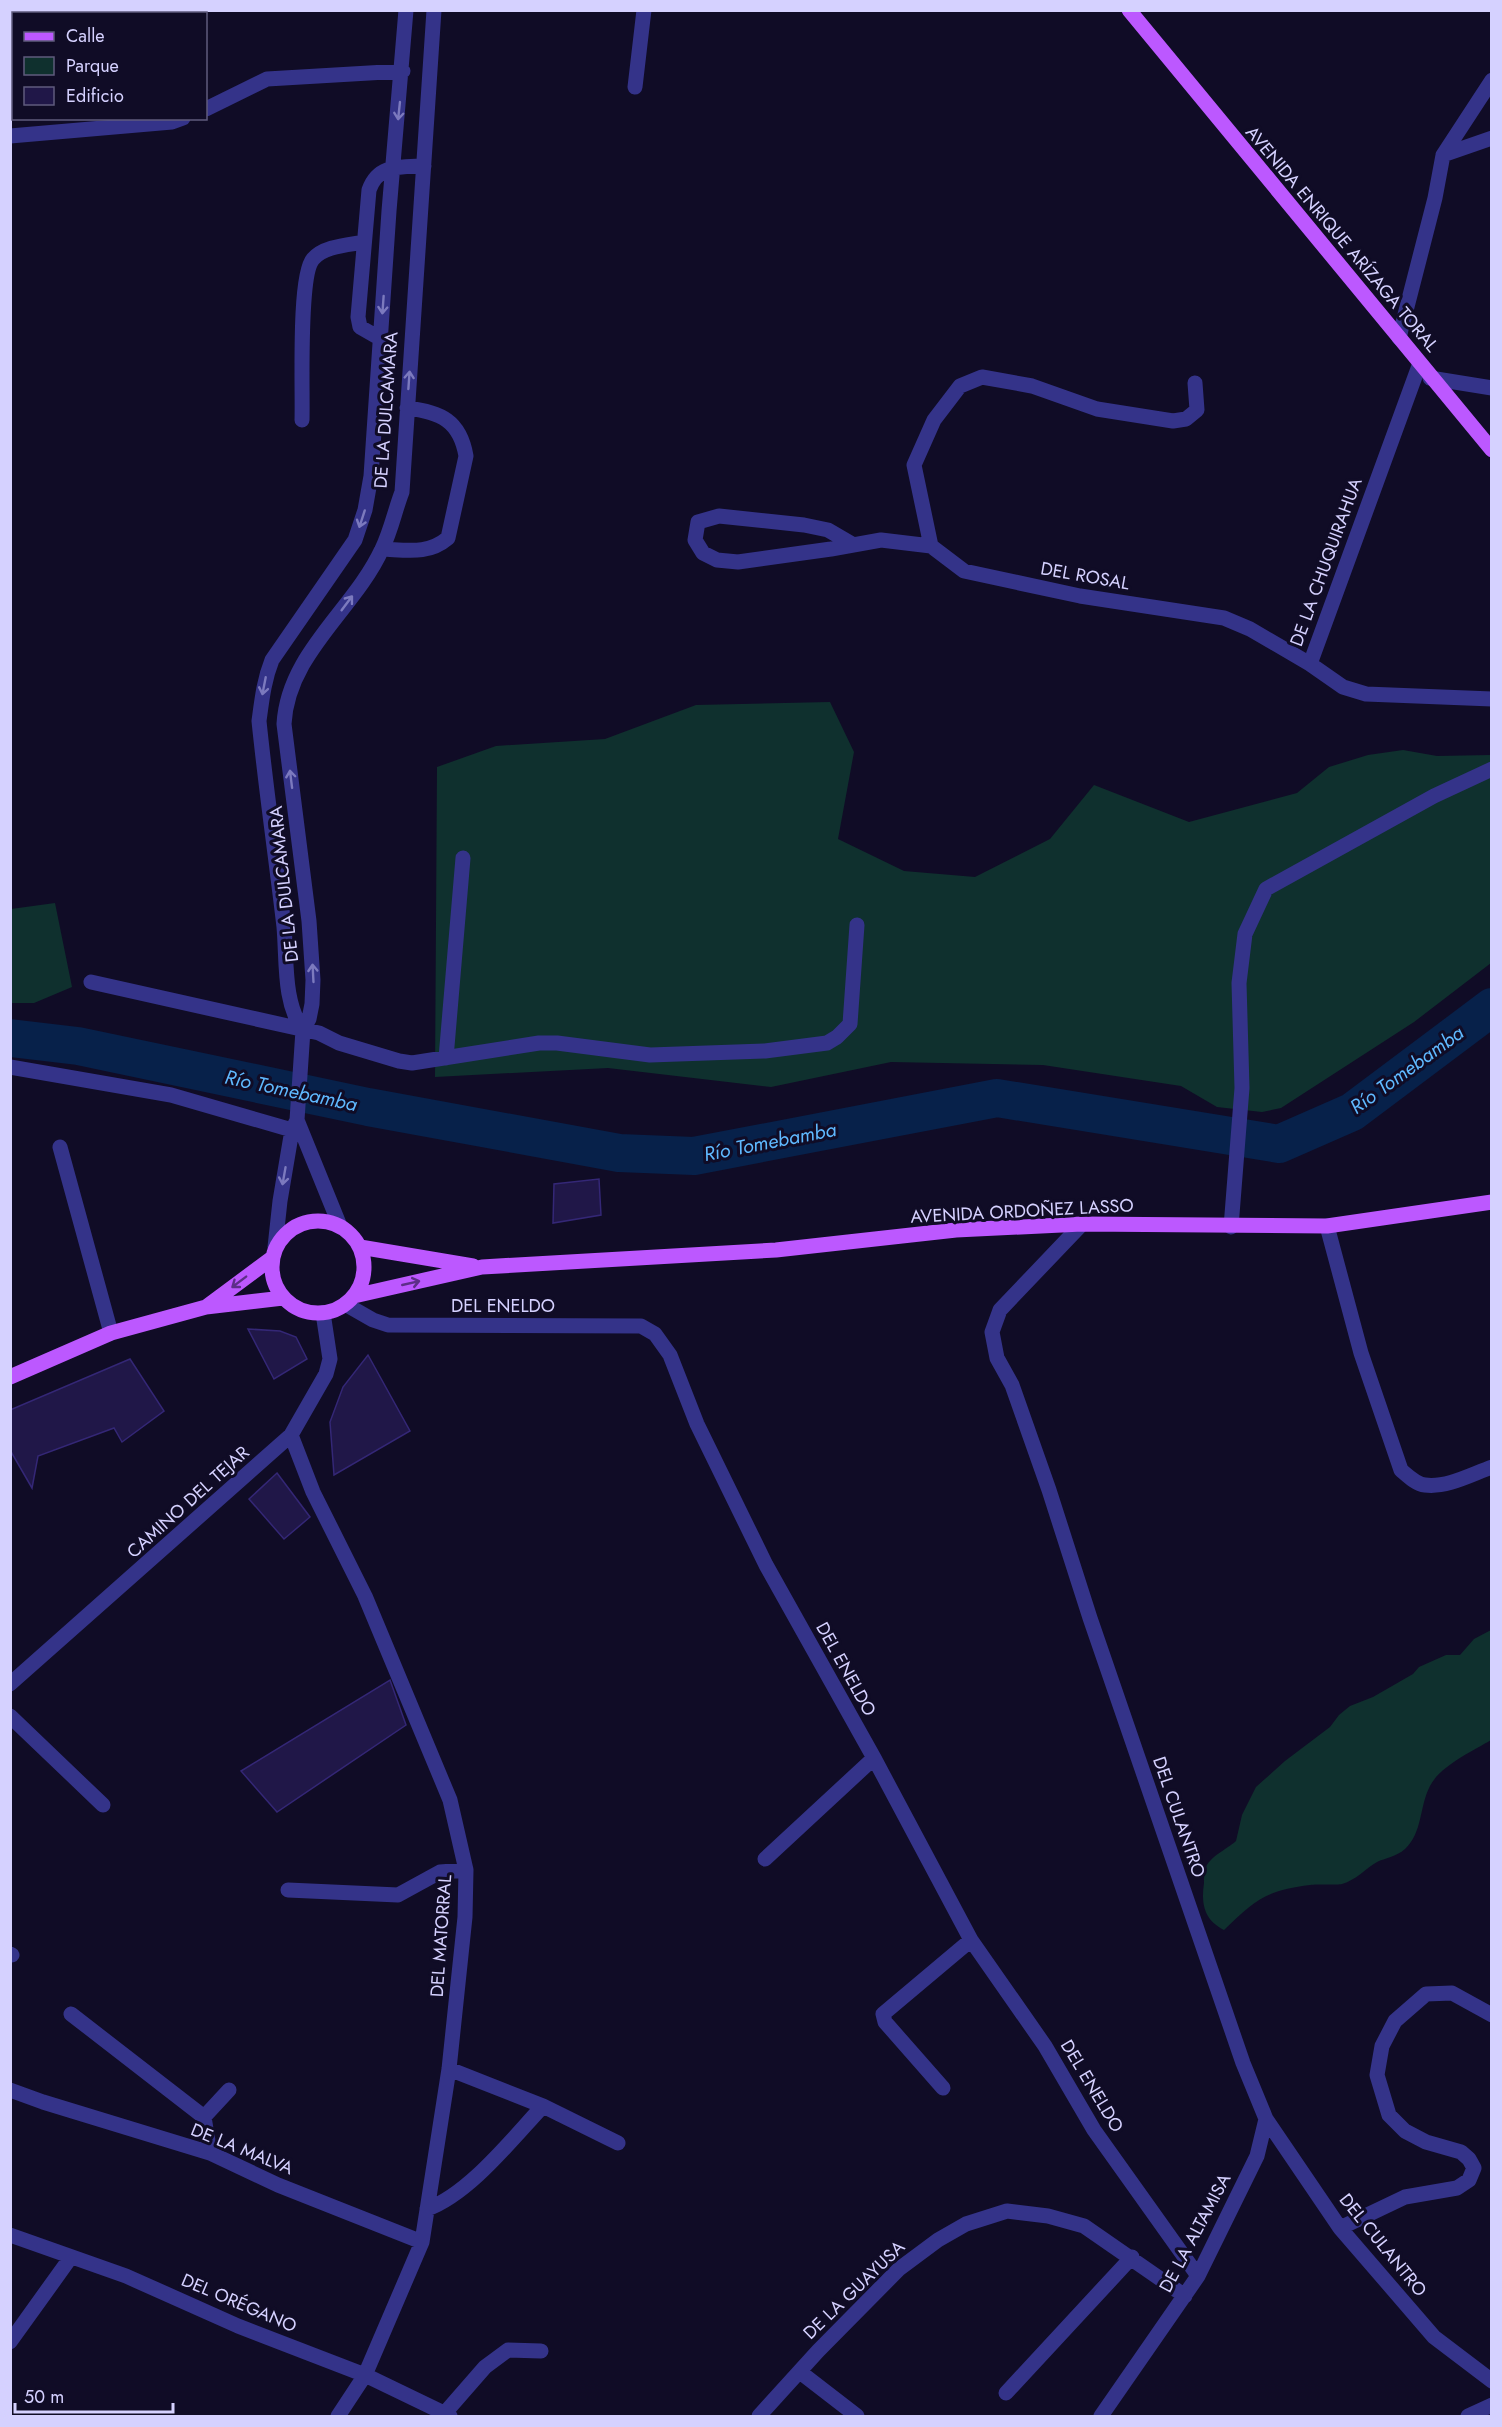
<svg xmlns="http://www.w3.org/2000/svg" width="1502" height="2427" viewBox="0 0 1502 2427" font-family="Jost,sans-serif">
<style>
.green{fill:#0f302e}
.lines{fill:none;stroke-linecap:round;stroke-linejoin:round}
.river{stroke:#07214a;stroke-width:38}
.building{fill:#201748;stroke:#342776;stroke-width:1.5}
.minor{stroke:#343389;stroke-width:15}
.major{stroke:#bc58ff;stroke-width:15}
.oneway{stroke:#7c7abe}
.oneway2{stroke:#5d2e88}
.labels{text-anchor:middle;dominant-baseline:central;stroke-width:6;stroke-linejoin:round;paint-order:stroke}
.street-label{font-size:18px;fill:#d5d1ff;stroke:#100c26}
.water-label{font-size:20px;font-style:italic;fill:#5fb9ff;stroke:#100c26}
</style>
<rect width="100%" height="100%" fill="#100c26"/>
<!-- green -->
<path class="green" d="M830 702 854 752 838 839 904 871 975 877 1050 839 1094 785 1189 822 1297 793 1329 767 1368 755 1403 750 1437 756 1491 755V963L1414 1022 1281 1108 1262 1112 1217 1107 1181 1086 1043 1065 891 1062 771 1087 608 1068 435 1077 437 767 496 746 605 739 696 705Z
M55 903 72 987 34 1003H11V909Z
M1491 1630V1740C1473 1751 1440 1766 1430 1786 1419 1807 1423 1832 1405 1849 1396 1857 1385 1858 1377 1862 1365 1869 1356 1880 1342 1884 1338 1885 1317 1884 1310 1885 1266 1890 1254 1901 1224 1930 1204 1920 1201 1904 1204 1883 1204 1879 1204 1873 1205 1869 1210 1856 1226 1850 1236 1841L1242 1815 1256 1787 1285 1761 1330 1727 1339 1715 1350 1706 1373 1697 1413 1674 1419 1667 1446 1655H1460L1474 1639Z"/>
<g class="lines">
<!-- river -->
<path class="river" d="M10 1038 78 1046 368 1107 619 1153 694 1156 997 1098 1279 1144 1352 1112 1492 1007"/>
</g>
<!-- building -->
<path class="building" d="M599 1179 601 1215 553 1223 554 1184Z
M248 1329 280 1331 296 1337 307 1359 274 1379Z
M368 1355 410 1431 334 1475 330 1422 343 1387Z
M130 1359 164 1411 122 1442 114 1428 38 1456 32 1488 10 1450V1410Z
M277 1473 310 1517 284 1539 249 1499Z
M390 1680 406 1725 277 1812 241 1771Z"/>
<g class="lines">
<!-- minor -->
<path class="minor" d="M635 87 644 10
M206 109 267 79 403 71
M10 136 172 122 183 118
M1443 155 1492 138
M1399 338 1435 198 1443 155 1492 80
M381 339 360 327 358 317 369 190C378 164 400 167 424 166
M1420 363 1310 664 1343 687 1366 694 1492 699
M1430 378 1492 388
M302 420C303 392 298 276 313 259 324 246 348 245 364 242
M852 544 828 530 804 525 719 516 698 522 695 540 703 553 717 560 738 562 831 549 881 540 931 546 964 571 1080 596 1224 618 1250 629 1310 664
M931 546 914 465 934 420 960 386 982 377 1032 386 1097 409 1173 421 1186 419 1197 410 1195 383
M382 549C407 550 428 555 448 538L466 456C460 421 441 412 407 408
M91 982 319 1033 339 1043 399 1061 412 1063 539 1043H557L650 1055 765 1051 827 1043 837 1037 850 1024 857 925
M303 1030C283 1002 287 961 284 927 276 858 266 790 259 721 262 699 264 680 272 660L355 540 365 510 371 476 389 211 406 10
M446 1058 463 858
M10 1067 171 1095 292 1130
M297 1120 340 1226
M60 1147 111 1333
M1082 1224 1000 1310 992 1332 997 1358 1012 1385 1049 1490 1090 1618 1243 2063 1266 2119 1340 2228 1434 2337 1492 2381
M1327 1226 1361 1353 1401 1470C1408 1476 1416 1484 1425 1485 1447 1488 1472 1474 1492 1467
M1231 1227 1242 1088 1239 983 1245 934 1266 889 1434 796 1492 769
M275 1247 280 1201 292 1130 297 1120 303 1030 309 1019 312 1004 313 980 309 921 284 724C288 653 354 610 382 549 391 531 395 510 402 492L434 10
M345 1304 373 1320 388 1325 641 1326 655 1334 670 1355 697 1424 766 1565 874 1758 971 1940 1045 2046 1094 2130 1198 2276
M291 1435 313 1492 365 1596 450 1800 466 1870 465 1917 449 2069 422 2242 365 2375 338 2416
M10 1684 291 1435 326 1374 330 1359 323 1313
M10 1716 103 1805
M765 1859 874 1758
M288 1890 398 1895 440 1872 466 1870
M10 1954 12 1955
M71 2014 204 2117 210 2153
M943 2088 885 2022 883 2014 971 1940
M10 2090 43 2102 210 2153 278 2185 422 2242
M543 2106 618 2143
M204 2117 229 2090
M427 2209C469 2194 512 2139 543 2106L449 2069
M1340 2228 1405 2197 1457 2188 1469 2180 1474 2168 1469 2159 1461 2152 1426 2142 1405 2131 1389 2115 1377 2075 1382 2046 1395 2021 1426 1994 1452 1993 1492 2015
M10 2235 126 2276 238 2326 365 2375 450 2416
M10 2342 71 2257
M800 2372 857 2416
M1006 2393 1132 2257
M444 2414 485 2367 508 2350 541 2351
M759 2416 818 2351 899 2269 938 2240 966 2224 1007 2211 1048 2216 1084 2226 1185 2296
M1101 2416 1198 2276 1257 2156 1266 2119
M1468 2416 1492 2405"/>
<!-- major -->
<path class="major" d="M1129 10 1492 450
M272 1267a46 46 0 1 1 92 0a46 46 0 1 1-92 0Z
M360 1247 473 1266
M354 1296 482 1267 776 1250 956 1230 1082 1224 1327 1226 1492 1202
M206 1307 272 1258
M10 1377 111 1333 206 1307 283 1298"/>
</g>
<!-- one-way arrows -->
<defs><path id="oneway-shaft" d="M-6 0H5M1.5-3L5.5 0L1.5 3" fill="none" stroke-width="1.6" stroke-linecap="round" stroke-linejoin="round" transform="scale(1.5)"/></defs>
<g class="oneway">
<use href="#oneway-shaft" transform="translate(399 111) rotate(96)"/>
<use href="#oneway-shaft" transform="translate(383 305) rotate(94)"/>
<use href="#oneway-shaft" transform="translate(409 380) rotate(-86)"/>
<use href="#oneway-shaft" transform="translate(362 519) rotate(108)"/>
<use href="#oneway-shaft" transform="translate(347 603) rotate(-53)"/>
<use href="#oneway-shaft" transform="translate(264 686) rotate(101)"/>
<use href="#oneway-shaft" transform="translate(291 779) rotate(-97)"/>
<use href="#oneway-shaft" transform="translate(313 973) rotate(-93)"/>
<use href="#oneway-shaft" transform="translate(284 1176) rotate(100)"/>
</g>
<g class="oneway2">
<use href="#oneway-shaft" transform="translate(239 1282) rotate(143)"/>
<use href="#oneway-shaft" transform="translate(411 1283) rotate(-13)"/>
</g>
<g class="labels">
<!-- street labels -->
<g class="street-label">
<text transform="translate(1342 239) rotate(50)">AVENIDA ENRIQUE ARÍZAGA TORAL</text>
<text transform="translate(386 410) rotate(-86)">DE LA DULCAMARA</text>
<text transform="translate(1326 562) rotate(-70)">DE LA CHUQUIRAHUA</text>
<text transform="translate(1085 576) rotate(10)">DEL ROSAL</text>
<text transform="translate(284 884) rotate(-96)">DE LA DULCAMARA</text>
<text transform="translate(1022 1211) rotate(-3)">AVENIDA ORDOÑEZ LASSO</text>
<text x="503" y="1306">DEL ENELDO</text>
<text transform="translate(188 1502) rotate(-42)">CAMINO DEL TEJAR</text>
<text transform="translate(846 1669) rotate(61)">DEL ENELDO</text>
<text transform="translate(1179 1817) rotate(71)">DEL CULANTRO</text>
<text transform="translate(441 1936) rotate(-86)">DEL MATORRAL</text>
<text transform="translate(1092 2086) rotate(59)">DEL ENELDO</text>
<text transform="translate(242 2149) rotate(22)">DE LA MALVA</text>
<text transform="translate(1195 2233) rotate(-62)">DE LA ALTAMISA</text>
<text transform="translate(1383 2245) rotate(51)">DEL CULANTRO</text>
<text transform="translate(854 2290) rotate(-44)">DE LA GUAYUSA</text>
<text transform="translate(239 2303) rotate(23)">DEL ORÉGANO</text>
</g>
<!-- water labels -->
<g class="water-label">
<text transform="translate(1407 1070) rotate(-36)">Río Tomebamba</text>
<text transform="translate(291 1091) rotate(12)">Río Tomebamba</text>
<text transform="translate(770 1142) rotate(-11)">Río Tomebamba</text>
</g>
</g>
<!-- border -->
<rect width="1502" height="2427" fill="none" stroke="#d5d1ff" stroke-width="24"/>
<!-- legend -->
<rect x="12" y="12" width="195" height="108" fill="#100c26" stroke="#5f5b7d" stroke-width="1.5"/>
<rect x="24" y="32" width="30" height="9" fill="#bc58ff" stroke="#5f5b7d" stroke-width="1.5"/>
<text x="66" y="42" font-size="18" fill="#d5d1ff">Calle</text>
<rect x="24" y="57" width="30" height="18" fill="#0f302e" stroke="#5f5b7d" stroke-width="1.5"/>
<text x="66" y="72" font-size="18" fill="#d5d1ff">Parque</text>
<rect x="24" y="87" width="30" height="18" fill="#201748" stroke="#5f5b7d" stroke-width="1.5"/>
<text x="66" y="102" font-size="18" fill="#d5d1ff">Edificio</text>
<!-- scale -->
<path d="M15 2403v9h158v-9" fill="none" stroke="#d5d1ff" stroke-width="3"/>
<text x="24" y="2403" font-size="18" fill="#d5d1ff" stroke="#100c26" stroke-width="4.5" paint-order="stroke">50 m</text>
</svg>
